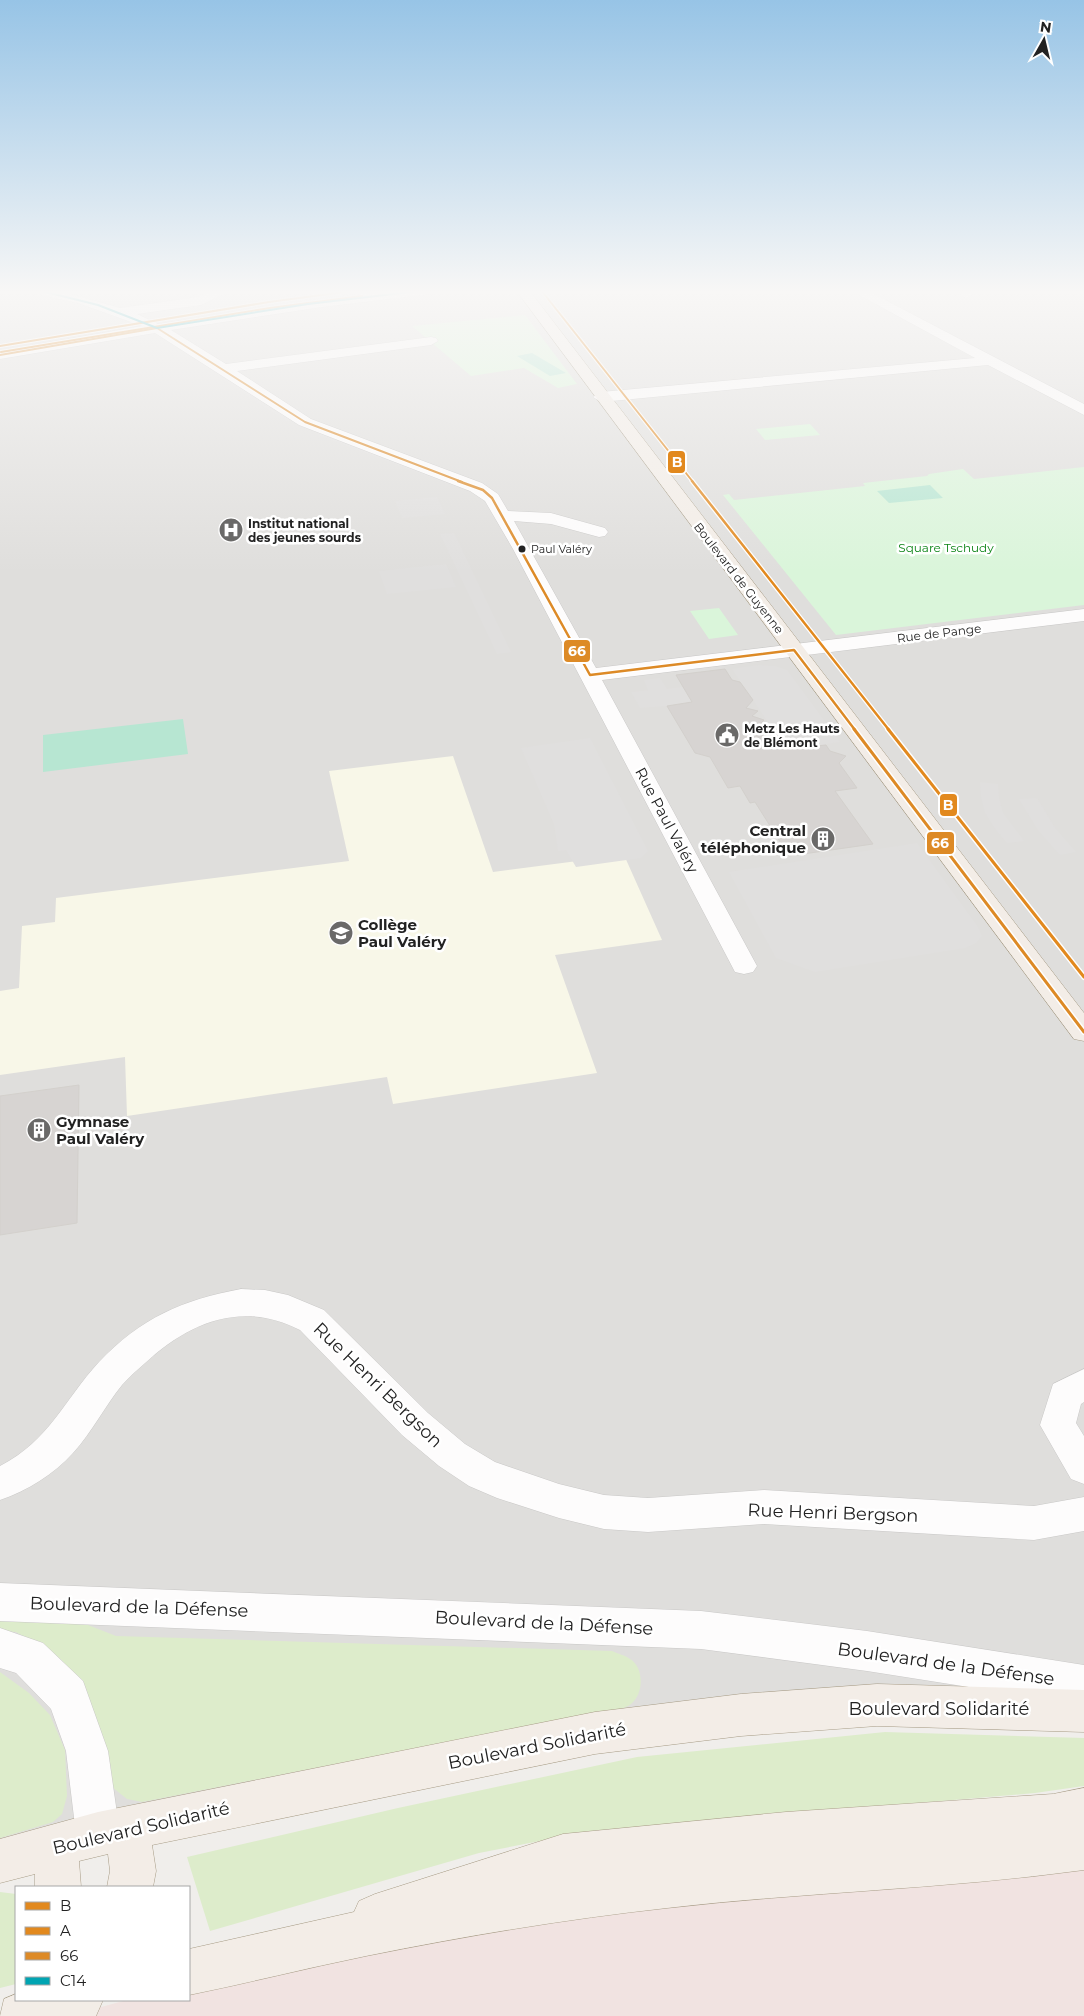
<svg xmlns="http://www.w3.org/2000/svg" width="1084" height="2016" viewBox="0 0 1084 2016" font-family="Montserrat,sans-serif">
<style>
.residential{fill:#dfdedc}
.commercial{fill:#f1e3e1}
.education{fill:#f8f7e8}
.grass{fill:#ddeccb}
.park{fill:#daf5da}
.pitch{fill:#b7e6d2}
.parking{fill:#e0dfde}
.building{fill:#d7d4d2;stroke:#d3d0cc}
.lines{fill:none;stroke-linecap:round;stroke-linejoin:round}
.minor-casing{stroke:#c9c8c7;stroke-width:1}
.major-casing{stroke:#a79c86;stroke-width:1}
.minor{fill:#fdfcfc;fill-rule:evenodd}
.major{fill:#f3ede7;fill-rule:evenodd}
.bus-1-far2-casing{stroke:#fff;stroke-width:4}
.bus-1-far1-casing{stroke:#fff;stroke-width:5}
.bus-1-casing{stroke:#fff;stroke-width:6}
.bus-2-casing{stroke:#fff;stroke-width:4}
.bus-3-far2-casing{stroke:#fff;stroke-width:4}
.bus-3-far1-casing{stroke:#fff;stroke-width:5}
.bus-3-casing{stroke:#fff;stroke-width:6}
.bus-4-casing{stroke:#fff;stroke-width:4}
.bus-1-far2{stroke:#e2891e;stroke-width:2}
.bus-1-far1{stroke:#e2891e;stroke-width:2.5}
.bus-1{stroke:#e2891e;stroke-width:3}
.bus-2{stroke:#e2891e;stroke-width:2}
.bus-3-far2{stroke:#dd8a26;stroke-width:2}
.bus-3-far1{stroke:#dd8a26;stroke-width:2.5}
.bus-3{stroke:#dd8a26;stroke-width:3}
.bus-4{stroke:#00a4b2;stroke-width:2}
.bus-dot{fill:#222;stroke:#fff;stroke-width:2}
.labels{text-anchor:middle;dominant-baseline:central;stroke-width:5;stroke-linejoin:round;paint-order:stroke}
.far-bus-label{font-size:11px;fill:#222;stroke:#fff;text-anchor:start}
.far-poi-label{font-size:12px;font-weight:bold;fill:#222;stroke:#fff;text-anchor:start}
.far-park-label{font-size:12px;fill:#0c8416;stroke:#fff}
.far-street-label{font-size:12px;fill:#222;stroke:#fff}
.street-label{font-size:15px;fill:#222;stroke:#fff}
.poi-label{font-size:15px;font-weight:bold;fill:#222;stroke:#fff;text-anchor:start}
.near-street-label{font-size:18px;fill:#222;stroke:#fff}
.line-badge{stroke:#fff;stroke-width:2}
.badge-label{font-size:14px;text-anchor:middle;font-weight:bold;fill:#fff}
</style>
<rect width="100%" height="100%" fill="#f0eeeb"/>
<!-- residential -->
<path class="residential" d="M0 290H1084V1711L741 1715 0 1861Z"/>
<!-- commercial -->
<path class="commercial" d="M1084 1848V2016H68L127 2000H189V1983L387 1929Z"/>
<!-- education -->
<path class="education" d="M453 756 493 872 624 855 662 940 555 955 597 1073 393 1104 387 1077 127 1116 125 1057 0 1075V991L19 988 22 926 55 922 56 898 349 861 329 771Z"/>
<!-- grass -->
<path class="grass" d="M0 1612 60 1614 116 1636 612 1651C618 1654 625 1655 630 1659 643 1667 644 1689 634 1701 626 1711 609 1711 598 1712L142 1802 127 1799 112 1787 43 1648 16 1632 0 1631Z
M0 1672 29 1693 50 1715 65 1750 67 1796 62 1814 53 1822 0 1838Z
M885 1732 1084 1738V1786L1035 1793 591 1831 479 1853 210 1931 187 1857 398 1808 637 1757Z
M0 1892 16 1894V1984L0 1988Z"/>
<!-- park -->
<path class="park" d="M525 315 577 384 558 388 524 368 471 376 412 326Z
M810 424 820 435 765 440 756 429Z
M1084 467V605L836 635 723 495 729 494 734 500 865 486 863 483 927 476 929 474 963 469 974 479Z
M719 608 738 635 709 639 690 611Z"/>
<!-- pitch -->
<path class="pitch" d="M532 353 566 373 550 376 517 356Z
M930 485 943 498 889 503 877 491Z
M183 719 188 754 43 772V735Z"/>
<!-- parking -->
<path class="parking" d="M227 378 284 416 292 421H286L223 379Z
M319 432 455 484H448L318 435Z
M437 497 445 514 402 518 395 501Z
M454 533 511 652 497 654 440 534Z
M446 564 456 587 387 594 379 571Z
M758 665 775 666 787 670 840 742 787 750 732 669Z
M660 678 667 689 683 687 694 704 640 708 631 692 648 690 644 680Z
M590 738 648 851 641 858 576 867 566 850 558 851 554 824 521 748Z
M980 782 998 784 999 798 1003 813 1024 841 1007 843 996 830 985 813 981 797Z
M1037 798 1055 828 1076 852 1060 855 1038 830 1019 799Z
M917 843 978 927 982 936 976 943 965 948 815 972 776 958 729 872Z"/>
<!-- building -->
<path class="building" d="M725 669 732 680 740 682 753 700 746 708 758 711 752 716 764 720 758 726 770 730 765 736 807 747 826 745 830 751 846 756 839 763 857 788 835 791 873 844 789 856 755 802 750 803 740 786 728 788 710 757 695 753 667 706 692 702 676 675Z
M79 1085 77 1223 0 1235V1096Z"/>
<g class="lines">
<defs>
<path id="minor" d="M31 290H56L120 308 198 297 214 290H232L201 305 137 314 158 324 376 292 436 290 430 294 322 307 171 330 226 364 431 337 436 338 438 341 431 345 237 371 311 419 482 483 498 494 508 511 551 513 605 528 608 532 605 536 599 537 551 524 514 521 596 668 1084 609V621L602 680 757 966 753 972 744 974 735 972 513 549 485 501 470 491 299 425 155 333 0 359V351L142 326 78 303 32 293Z
M850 290H866L1084 404V415L988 365 601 402 593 397 601 392 975 358Z
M955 290H969L973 294 966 298Z
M241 1289 265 1290 288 1295 324 1310 428 1413 465 1444 495 1462 559 1484 604 1495 648 1498 764 1490 1034 1506 1084 1497V1531L1034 1540 764 1524 648 1532 604 1529 559 1518 497 1498 469 1486 439 1466 402 1435 300 1330C242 1300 189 1322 144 1364 137 1370 129 1377 122 1385 105 1406 92 1432 73 1453 54 1474 27 1491 0 1500V1466C50 1440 64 1400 99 1362 141 1318 182 1300 241 1289Z
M1084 1369V1402L1081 1404 1076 1423 1084 1436V1484L1071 1479 1040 1425 1053 1384Z
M0 1583 701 1611 867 1631 1084 1665V1705L867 1671 701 1649 0 1621Z
M0 1628 43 1643 83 1681 108 1751 120 1834 114 1850 98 1856 82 1850 76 1834 66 1751 51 1709 16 1673 0 1668Z"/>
<path id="major" d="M516 290H529L1084 1013V1041L1074 1039Z
M877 1684 1084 1690V1732L877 1726 741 1736 595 1754 152 1845 156 1871 153 1887H107L110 1871 108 1854 79 1861 81 1887H35V1874L0 1883V1839L98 1812 595 1712 741 1694Z
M1084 1788V1870C946 1889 806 1892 667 1908 566 1919 466 1936 366 1956 307 1968 248 1983 189 1995V1949L354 1912 359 1901 375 1894 563 1834 786 1812 1053 1794Z
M16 1994V2000H103L96 2016H0L4 1999Z"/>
</defs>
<!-- minor casing -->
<use href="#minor" class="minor-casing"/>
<!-- major casing -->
<use href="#major" class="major-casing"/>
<!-- minor -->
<use href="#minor" class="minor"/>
<!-- major -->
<use href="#major" class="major"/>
<defs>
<path id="bus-1-far2" d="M541 290 693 482
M0 346 269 302 359 290"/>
<path id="bus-1-far1" d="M692 481 889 730"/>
<path id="bus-1" d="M888 729 1084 977"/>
<path id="bus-2" d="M1 352 270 308 362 296"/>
<path id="bus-3-far2" d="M0 355 157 328 305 422 462 482"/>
<path id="bus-3-far1" d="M458 481 483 490 492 498 590 675 794 650 855 730"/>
<path id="bus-3" d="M854 729 1084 1032"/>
<path id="bus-4" d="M38 290 98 305 157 328
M157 328 308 304 427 290"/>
</defs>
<!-- bus-1-far2 casing -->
<use href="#bus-1-far2" class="bus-1-far2-casing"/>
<!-- bus-1-far1 casing -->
<use href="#bus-1-far1" class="bus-1-far1-casing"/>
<!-- bus-1 casing -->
<use href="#bus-1" class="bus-1-casing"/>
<!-- bus-2 casing -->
<use href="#bus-2" class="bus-2-casing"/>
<!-- bus-3-far2 casing -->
<use href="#bus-3-far2" class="bus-3-far2-casing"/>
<!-- bus-3-far1 casing -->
<use href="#bus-3-far1" class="bus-3-far1-casing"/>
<!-- bus-3 casing -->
<use href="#bus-3" class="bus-3-casing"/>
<!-- bus-4 casing -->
<use href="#bus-4" class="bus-4-casing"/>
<!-- bus-1-far2 -->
<use href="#bus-1-far2" class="bus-1-far2"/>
<!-- bus-1-far1 -->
<use href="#bus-1-far1" class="bus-1-far1"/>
<!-- bus-1 -->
<use href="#bus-1" class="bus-1"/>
<!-- bus-2 -->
<use href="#bus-2" class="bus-2"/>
<!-- bus-3-far2 -->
<use href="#bus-3-far2" class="bus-3-far2"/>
<!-- bus-3-far1 -->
<use href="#bus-3-far1" class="bus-3-far1"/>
<!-- bus-3 -->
<use href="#bus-3" class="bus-3"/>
<!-- bus-4 -->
<use href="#bus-4" class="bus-4"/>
</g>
<!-- sky -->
<linearGradient id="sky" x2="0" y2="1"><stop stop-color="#97c4e6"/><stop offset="0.51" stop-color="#f8f7f6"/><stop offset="1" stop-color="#f8f7f6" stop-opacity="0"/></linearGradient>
<rect width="1084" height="573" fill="url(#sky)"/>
<!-- icons -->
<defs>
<symbol id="hospital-disc" viewBox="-11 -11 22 22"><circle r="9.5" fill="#6a6968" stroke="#fff"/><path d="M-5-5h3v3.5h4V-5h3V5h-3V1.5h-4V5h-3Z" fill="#fff"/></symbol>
<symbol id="civic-disc" viewBox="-11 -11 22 22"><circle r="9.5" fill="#6a6968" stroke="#fff"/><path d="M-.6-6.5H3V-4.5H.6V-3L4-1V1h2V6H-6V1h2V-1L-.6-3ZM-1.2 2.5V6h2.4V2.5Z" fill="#fff"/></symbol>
<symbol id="building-disc" viewBox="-11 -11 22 22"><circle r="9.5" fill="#6a6968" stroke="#fff"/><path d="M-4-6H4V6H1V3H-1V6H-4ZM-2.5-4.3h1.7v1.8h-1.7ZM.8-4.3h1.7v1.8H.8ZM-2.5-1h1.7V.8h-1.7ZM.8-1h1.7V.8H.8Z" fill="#fff"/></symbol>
<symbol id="school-disc" viewBox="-11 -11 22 22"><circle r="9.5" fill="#6a6968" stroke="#fff"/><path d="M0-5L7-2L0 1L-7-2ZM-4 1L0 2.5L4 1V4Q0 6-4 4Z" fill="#fff"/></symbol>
</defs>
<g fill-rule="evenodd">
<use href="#hospital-disc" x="217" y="516" width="28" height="28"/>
<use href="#civic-disc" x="713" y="721" width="28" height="28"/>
<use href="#building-disc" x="809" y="825" width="28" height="28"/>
<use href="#school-disc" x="327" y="919" width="28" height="28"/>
<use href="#building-disc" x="25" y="1116" width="28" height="28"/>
</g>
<!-- markers -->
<circle class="bus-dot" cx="522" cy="549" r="4.5"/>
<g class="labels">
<!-- far-bus labels -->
<g class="far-bus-label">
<text x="531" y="549">Paul Valéry</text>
</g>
<!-- far-poi labels -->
<g class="far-poi-label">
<text x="248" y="523">Institut national<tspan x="248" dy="14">des jeunes sourds</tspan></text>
<text x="744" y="728">Metz Les Hauts<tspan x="744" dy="14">de Blémont</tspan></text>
</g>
<!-- far-park labels -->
<g class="far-park-label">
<text x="946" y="547">Square Tschudy</text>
</g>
<!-- far-street labels -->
<g class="far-street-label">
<text transform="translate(739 578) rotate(52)">Boulevard de Guyenne</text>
<text transform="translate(939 633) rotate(-7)">Rue de Pange</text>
</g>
<!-- street labels -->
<g class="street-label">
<text transform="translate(667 820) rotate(62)">Rue Paul Valéry</text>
</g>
<!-- poi labels -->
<g class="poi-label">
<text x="806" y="830" text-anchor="end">Central<tspan x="806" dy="17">téléphonique</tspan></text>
<text x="358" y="924">Collège<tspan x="358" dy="17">Paul Valéry</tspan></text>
<text x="56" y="1121">Gymnase<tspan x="56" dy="17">Paul Valéry</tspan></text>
</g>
<!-- near-street labels -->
<g class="near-street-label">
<text transform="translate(378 1385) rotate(44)">Rue Henri Bergson</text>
<text transform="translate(833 1513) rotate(2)">Rue Henri Bergson</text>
<text transform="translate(139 1607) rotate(2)">Boulevard de la Défense</text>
<text transform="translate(544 1623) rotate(3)">Boulevard de la Défense</text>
<text transform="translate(946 1664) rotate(8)">Boulevard de la Défense</text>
<text x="939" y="1709">Boulevard Solidarité</text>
<text transform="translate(537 1746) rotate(-11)">Boulevard Solidarité</text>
<text transform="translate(141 1828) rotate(-13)">Boulevard Solidarité</text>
</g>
</g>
<g class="line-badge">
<rect x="667" y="450" width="19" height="24" rx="5" fill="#e2891e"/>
<rect x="563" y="639" width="28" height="24" rx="5" fill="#dd8a26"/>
<rect x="939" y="793" width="19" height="24" rx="5" fill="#e2891e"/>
<rect x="926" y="831" width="29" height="24" rx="5" fill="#dd8a26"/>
</g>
<g class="badge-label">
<text x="677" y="467">B</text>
<text x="577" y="656">66</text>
<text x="948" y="810">B</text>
<text x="940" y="848">66</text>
</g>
<!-- legend -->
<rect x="15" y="1886" width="175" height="115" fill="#ffffff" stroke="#a7a7a7"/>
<rect x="25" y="1902" width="25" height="8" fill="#e2891e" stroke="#a7a7a7"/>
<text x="60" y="1911" font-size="15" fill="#222222">B</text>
<rect x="25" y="1927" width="25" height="8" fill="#e2891e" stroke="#a7a7a7"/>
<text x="60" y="1936" font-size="15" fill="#222222">A</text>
<rect x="25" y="1952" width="25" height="8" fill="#dd8a26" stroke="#a7a7a7"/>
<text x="60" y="1961" font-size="15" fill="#222222">66</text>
<rect x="25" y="1977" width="25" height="8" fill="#00a4b2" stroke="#a7a7a7"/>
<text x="60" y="1986" font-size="15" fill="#222222">C14</text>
<!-- north arrow -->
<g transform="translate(1044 40) rotate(8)" stroke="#ffffff" stroke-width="4" paint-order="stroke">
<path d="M0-4L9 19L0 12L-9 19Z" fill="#222222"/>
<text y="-8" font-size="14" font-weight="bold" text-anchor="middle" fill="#222222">N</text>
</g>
</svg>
